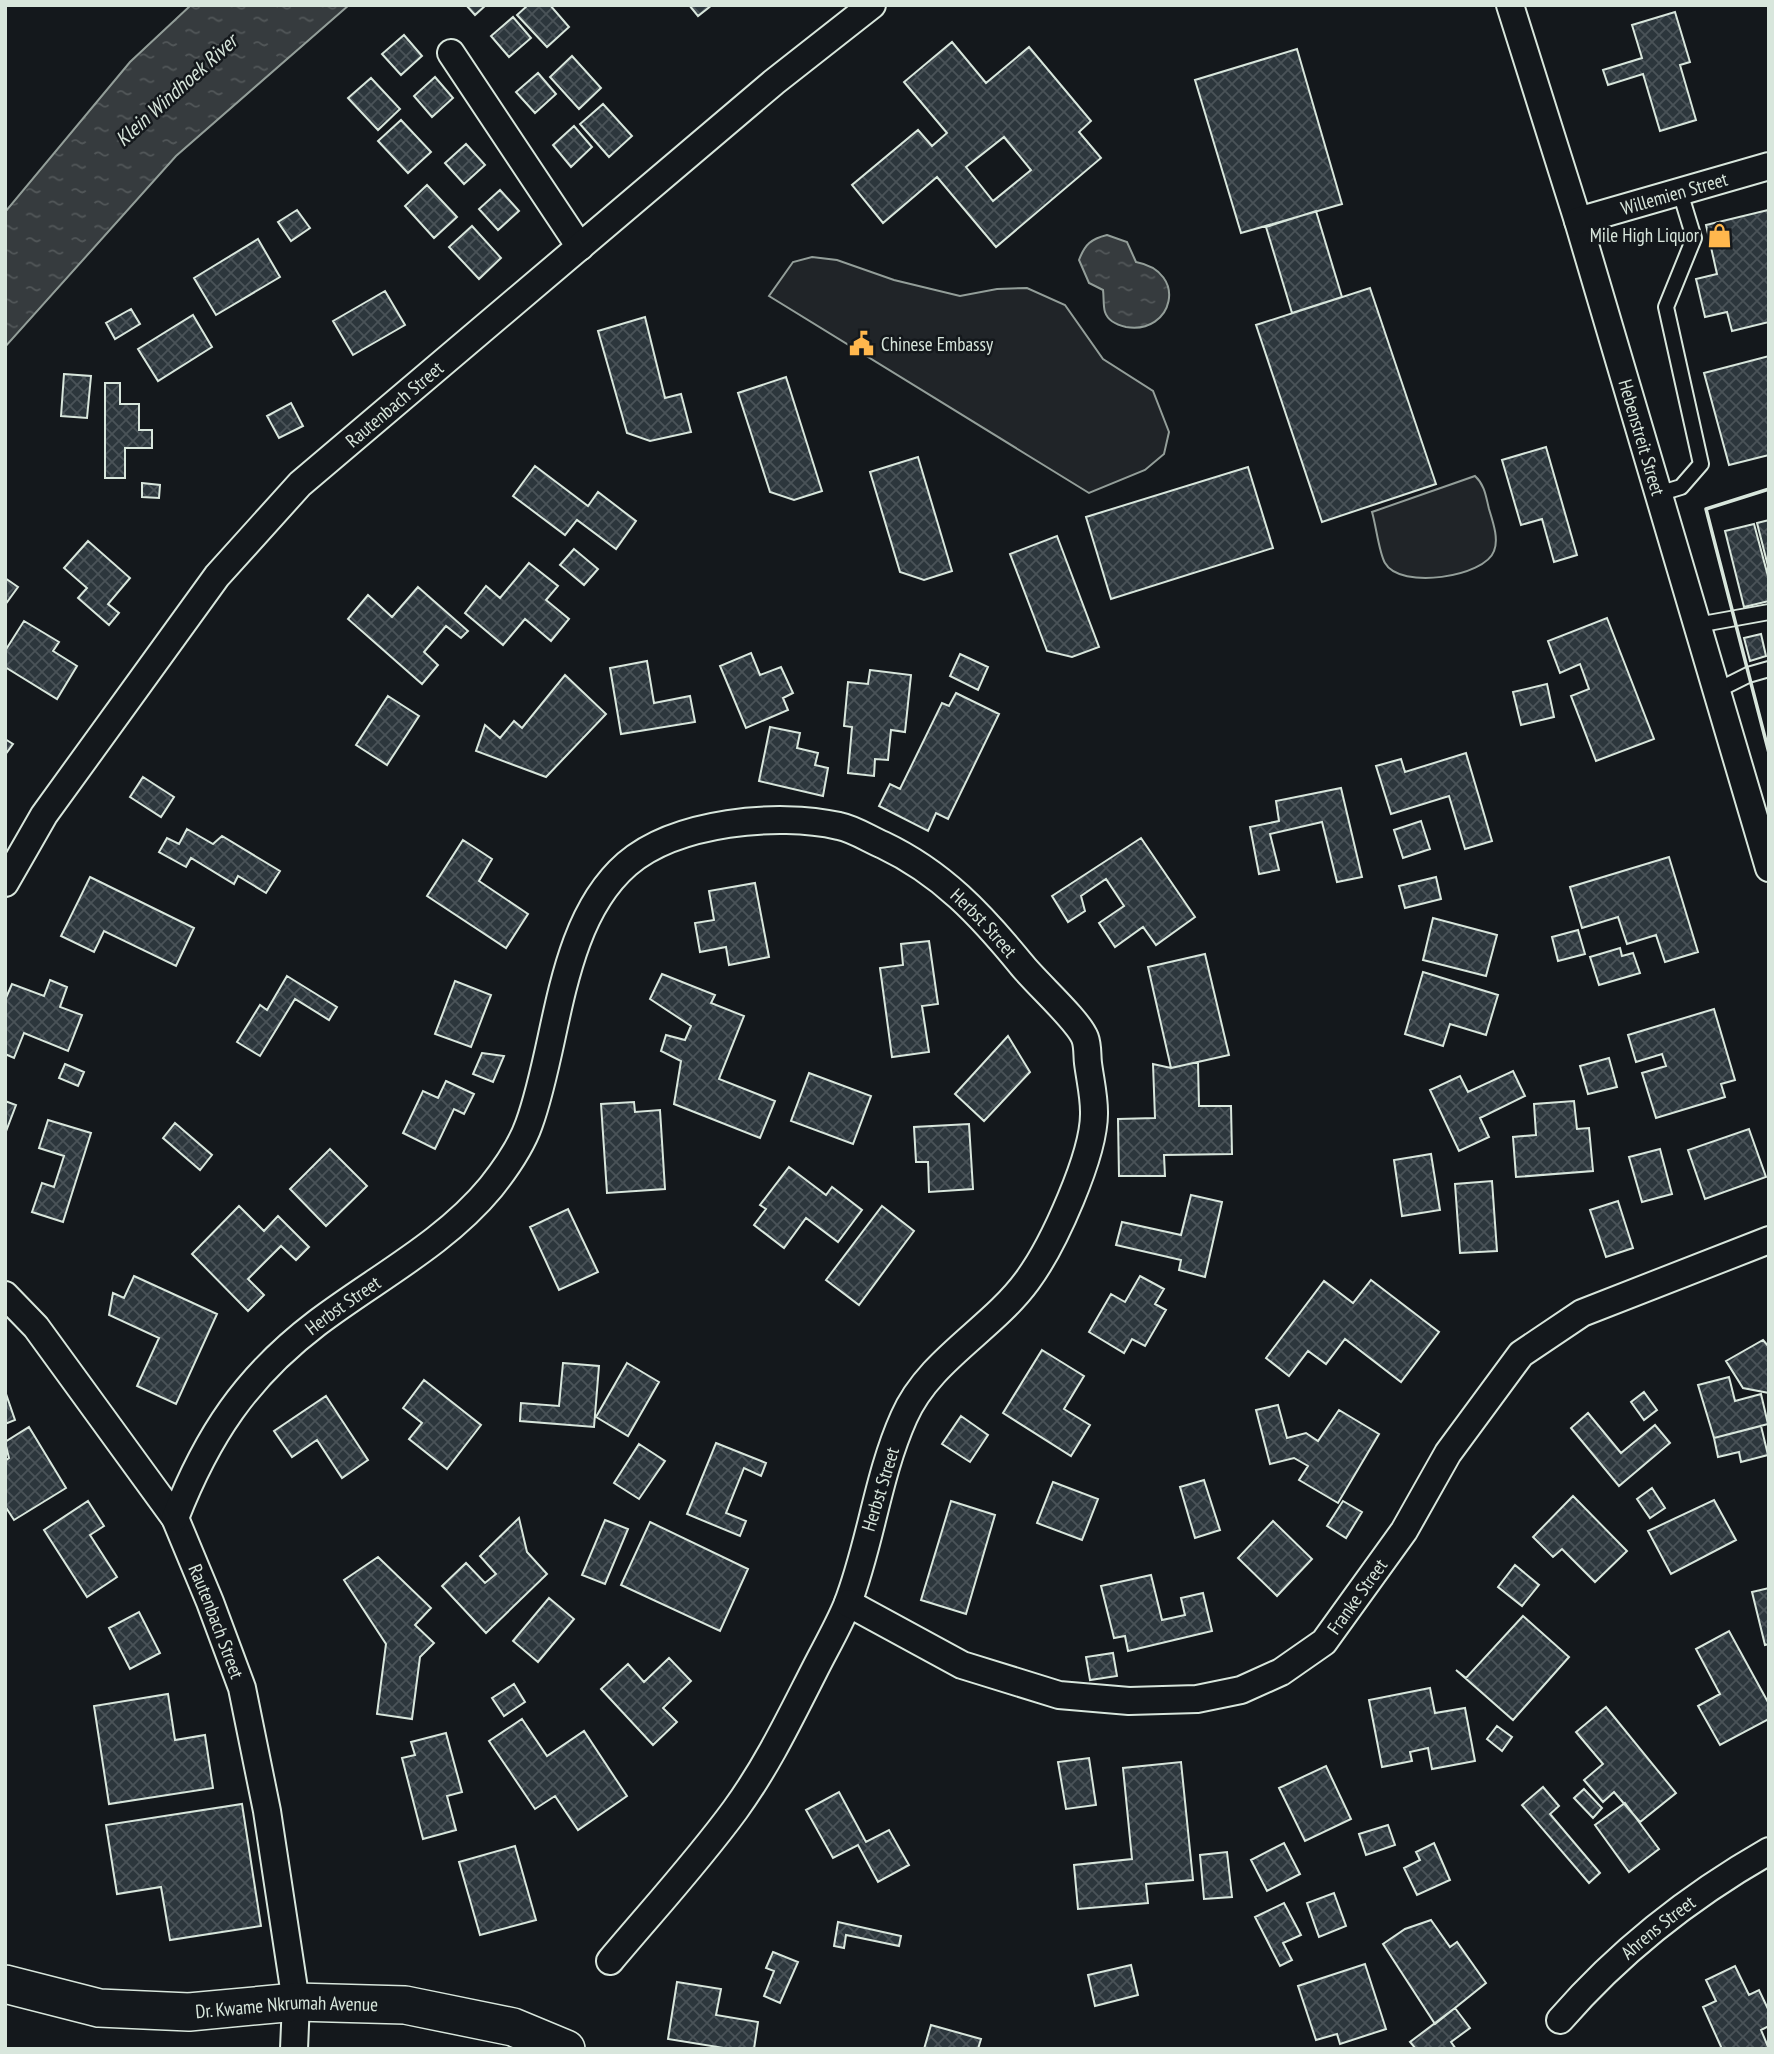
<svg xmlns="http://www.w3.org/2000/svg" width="1774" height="2054" viewBox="0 0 1774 2054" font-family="'PT Sans Narrow',sans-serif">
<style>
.green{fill:#202428;stroke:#939e99;stroke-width:2}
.water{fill:url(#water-ripples);stroke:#939e99;stroke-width:2}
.building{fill:url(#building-cross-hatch);stroke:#d8e6dc;stroke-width:2;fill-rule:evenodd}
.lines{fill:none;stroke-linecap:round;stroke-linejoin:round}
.lane-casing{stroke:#d8e6dc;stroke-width:18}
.street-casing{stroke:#d8e6dc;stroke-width:30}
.secondary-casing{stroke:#d8e6dc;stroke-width:40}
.lane{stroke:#14181c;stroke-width:14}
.street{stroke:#14181c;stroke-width:26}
.secondary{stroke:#14181c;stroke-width:37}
.wall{stroke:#d8e6dc;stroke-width:3.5}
.labels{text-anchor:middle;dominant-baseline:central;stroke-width:5;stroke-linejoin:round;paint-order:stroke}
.street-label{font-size:19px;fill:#d8e6dc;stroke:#14181c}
.poi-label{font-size:19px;fill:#d8e6dc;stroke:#14181c;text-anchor:end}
.water-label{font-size:21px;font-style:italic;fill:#d8e6dc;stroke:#14181c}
</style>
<defs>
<pattern id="water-ripples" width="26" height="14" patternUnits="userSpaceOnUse" patternTransform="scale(1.75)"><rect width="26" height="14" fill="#363b3e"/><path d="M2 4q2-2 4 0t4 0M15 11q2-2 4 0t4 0" fill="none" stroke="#525759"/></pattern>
<pattern id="building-cross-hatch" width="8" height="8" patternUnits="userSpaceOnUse" patternTransform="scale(1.75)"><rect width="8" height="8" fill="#2c363c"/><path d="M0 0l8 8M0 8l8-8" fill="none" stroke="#4a5358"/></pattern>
</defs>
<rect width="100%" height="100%" fill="#14181c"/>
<!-- green -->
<path class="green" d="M812 257 837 260 894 280 960 296 997 289 1027 288 1065 305 1103 359 1153 391 1169 432 1164 454 1145 470 1089 493 769 296 793 262Z
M1475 476C1485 485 1486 497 1489 509 1493 522 1499 539 1494 551 1485 577 1400 590 1385 563 1379 553 1376 525 1372 512Z"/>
<!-- water -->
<path class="water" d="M191 5H349L176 156 5 347V212L130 62Z
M1107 235 1127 242 1136 262C1189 272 1173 335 1126 327 1117 325 1108 321 1105 312 1103 306 1104 297 1103 290L1089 283 1079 260C1085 244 1091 239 1107 235Z"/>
<!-- building -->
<path class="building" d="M466 5H486L475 15Z
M528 5H550L569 27 547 47 517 15Z
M689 5H712L698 16Z
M1675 12 1690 62 1680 65 1696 120 1660 131 1643 74 1608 85 1603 70 1642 58 1632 25Z
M513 17 531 38 509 57 491 36Z
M404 35 422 56 401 75 382 54Z
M952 42 986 83 1029 47 1091 121 1079 132 1101 158 996 247 937 177 883 223 852 185 918 130 932 146 947 133 904 82ZM1004 137 1031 170 993 201 966 167Z
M1297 49 1342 204 1241 233 1195 80Z
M572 56 601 88 579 109 550 77Z
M538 73 556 94 535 113 516 92Z
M435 77 453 98 432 117 414 96Z
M371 78 400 109 378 130 348 98Z
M603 104 632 136 609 157 580 124Z
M401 120 431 152 408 173 378 141Z
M574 126 592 147 571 167 553 145Z
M466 144 485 165 464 184 445 163Z
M427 185 457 217 434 238 405 206Z
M500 190 519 211 498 230 479 209Z
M297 210 310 228 291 241 278 222Z
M1768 210 1769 322 1732 331 1727 312 1705 317 1696 279 1717 274 1706 225Z
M1316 211 1342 297 1292 313 1266 227Z
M472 226 501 258 479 279 449 247Z
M258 239 280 277 216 315 194 278Z
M1370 288 1436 484 1322 522 1256 325Z
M385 291 405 325 353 355 333 321Z
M131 309 140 324 115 339 106 323Z
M193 315 212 347 158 381 138 349Z
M645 317 665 398 681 394 691 432 650 441 627 433 598 331Z
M1769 356V455L1729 465 1704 373Z
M64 374 91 376 87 418 61 416Z
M786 377 822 491 794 500 770 492 738 393Z
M105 383H120V404H139V430H152V448H125V478H105Z
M291 403 303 426 279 438 267 416Z
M1546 447 1577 555 1554 562 1542 519 1521 525 1502 460Z
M918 457 952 571 924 580 900 572 870 472Z
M535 466 588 506 598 492 636 521 616 549 577 520 565 535 513 496Z
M1248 467 1273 548 1111 599 1086 517Z
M142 483 160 485 159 498 142 497Z
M1769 520V570L1757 523Z
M1754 524 1769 580V601L1744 607 1725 531Z
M1057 536 1099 647 1072 657 1047 651 1010 554Z
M88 541 130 578 108 604 119 613 109 625 78 598 87 588 64 568Z
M574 549 598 569 584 585 560 565Z
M529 563 558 586 546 600 569 619 551 641 525 619 503 645 465 613 486 586 500 598Z
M5 578 18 587 5 605Z
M418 587 468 631 461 638 446 626 424 652 438 665 422 684 348 619 368 595 392 617Z
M1607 618 1654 739 1596 761 1571 696 1589 689 1580 664 1560 673 1548 641Z
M24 621 59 642 53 651 77 666 57 699 5 667V651Z
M1761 634 1766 656 1750 661 1744 638Z
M751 653 760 675 781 667 793 693 783 698 788 710 746 728 720 666Z
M960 654 988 667 978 690 950 676Z
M647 661 654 703 690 696 695 722 621 734 610 668Z
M870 670 911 675 905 732 891 730 888 760 875 759 874 776 848 773 852 727 844 726 848 682 868 684Z
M565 675 606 714 546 777 476 751 485 725 500 738 514 721 522 728Z
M1547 684 1554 717 1521 725 1513 692Z
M956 693 999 714 948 819 936 813 928 831 879 806 890 784 900 789 942 703 949 706Z
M388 696 419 716 387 765 356 745Z
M770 727 800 733 797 748 818 753 815 765 828 768 823 796 759 781Z
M5 739 13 744 5 755Z
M1466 753 1492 841 1465 849 1449 796 1391 814 1376 766 1401 759 1405 772Z
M143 777 174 797 161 817 130 797Z
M1341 788 1362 877 1337 882 1322 822 1270 834 1279 870 1259 874 1250 827 1279 821 1276 801Z
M1421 821 1430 849 1403 858 1394 830Z
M187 829 213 844 222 836 280 871 266 893 238 876 234 884 191 858 186 867 159 852 167 838 179 844Z
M1141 838 1195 917 1156 945 1143 927 1115 947 1099 923 1124 906 1106 879 1081 896 1085 911 1068 922 1052 896Z
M463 840 492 859 479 881 528 914 506 948 427 896Z
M1669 857 1698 952 1665 962 1656 935 1627 944 1618 917 1582 928 1570 887Z
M90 877 194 928 176 966 104 931 94 952 61 936Z
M1436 877 1441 899 1405 908 1399 886Z
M755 883 769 957 729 965 726 947 700 952 695 923 714 920 709 891Z
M1433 918 1497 935 1486 976 1423 960Z
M1578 930 1585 954 1558 961 1552 937Z
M929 941 938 1004 922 1006 929 1052 892 1057 880 968 903 965 901 944Z
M1620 948 1622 956 1633 953 1640 973 1599 985 1590 957Z
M1205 954 1229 1055 1171 1068 1148 967Z
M1423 972 1498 995 1486 1035 1450 1024 1443 1046 1405 1034Z
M662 974 715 995 711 1003 744 1016 719 1079 775 1101 760 1138 674 1104 681 1061 661 1051 666 1035 685 1040 691 1026 650 999Z
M287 976 337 1007 329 1020 295 999 260 1056 237 1042 260 1005 267 1010Z
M50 980 67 987 60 1007 82 1015 68 1051 24 1033 14 1058 5 1054V1000L12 984 44 996Z
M455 981 491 995 471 1047 435 1034Z
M1714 1009 1735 1080 1721 1084 1725 1097 1656 1118 1642 1073 1666 1066 1662 1054 1636 1062 1628 1035Z
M1008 1036 1030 1072 984 1121 955 1094Z
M482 1053 504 1056 493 1082 473 1074Z
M1609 1058 1617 1087 1588 1094 1580 1066Z
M1198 1062 1199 1106H1231L1232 1154 1164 1155 1165 1176H1119L1118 1119 1155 1118 1153 1064 1171 1068Z
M65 1064 84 1072 78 1086 59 1078Z
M1513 1071 1525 1096 1480 1118 1489 1137 1459 1151 1430 1090 1460 1076 1468 1092Z
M809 1073 871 1096 853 1144 791 1121Z
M446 1081 474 1094 464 1114 454 1109 435 1149 403 1133 423 1091 438 1098Z
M5 1101 16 1105 5 1134Z
M1574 1101 1577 1129 1589 1128 1593 1171 1516 1177 1513 1137 1536 1135 1534 1104Z
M634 1102 635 1112 660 1110 665 1189 607 1193 601 1104Z
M48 1120 91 1133 63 1222 32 1212 42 1183 54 1187 64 1156 39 1148Z
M175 1123 212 1155 200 1170 163 1138Z
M969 1124 973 1189 929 1192 928 1162H916L914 1127Z
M1749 1129 1766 1177 1705 1199 1688 1150Z
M330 1149 367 1186 326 1226 290 1189Z
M1660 1149 1672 1194 1642 1202 1629 1157Z
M1431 1154 1440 1210 1402 1216 1394 1160Z
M789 1167 826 1195 832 1187 862 1210 838 1242 806 1218 784 1248 754 1225 766 1209 760 1205Z
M1492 1181 1497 1251 1460 1253 1455 1184Z
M1191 1195 1222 1202 1205 1277 1179 1270 1181 1260 1116 1245 1122 1222 1181 1235Z
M1618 1201 1633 1248 1606 1257 1590 1210Z
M239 1206 264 1231 278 1216 309 1247 296 1260 281 1246 248 1279 264 1295 248 1311 192 1254Z
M882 1206 914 1231 859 1305 826 1280Z
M568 1209 598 1272 559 1290 530 1227Z
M134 1276 217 1314 176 1404 137 1386 159 1338 109 1315 113 1293 124 1298Z
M1140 1276 1164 1289 1155 1304 1166 1310 1145 1346 1132 1339 1124 1353 1089 1332 1111 1294 1125 1302Z
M1371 1280 1439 1332 1401 1382 1345 1339 1326 1364 1308 1351 1289 1376 1266 1358 1324 1281 1353 1303Z
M1763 1340 1769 1347V1393L1743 1388 1726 1361Z
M1042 1350 1084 1376 1064 1409 1090 1425 1071 1456 1003 1413Z
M563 1363 599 1366 594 1427 520 1421 521 1403 559 1406Z
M627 1363 659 1382 628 1436 596 1417Z
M1729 1377 1735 1401 1761 1394 1768 1424 1714 1438 1698 1385Z
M424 1380 481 1425 447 1469 409 1439 422 1423 403 1408Z
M5 1391 15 1420 5 1424Z
M1644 1392 1657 1410 1644 1420 1631 1402Z
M326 1396 368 1460 342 1478 317 1440 292 1457 274 1431Z
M1278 1405 1287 1438 1306 1433 1318 1441 1339 1410 1379 1434 1338 1503 1299 1480 1308 1466 1294 1458 1270 1464 1256 1410Z
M1588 1413 1621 1453 1655 1425 1670 1443 1619 1486 1571 1428Z
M961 1416 988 1435 970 1462 942 1444Z
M1761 1426 1768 1455 1741 1462 1739 1452 1718 1457 1714 1438Z
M29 1427 66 1488 14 1520 5 1506V1461L9 1458 5 1442Z
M716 1443 766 1463 761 1476 744 1468 726 1513 746 1521 740 1536 687 1514Z
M639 1444 665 1461 639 1499 614 1483Z
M1204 1480 1220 1530 1195 1538 1180 1487Z
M1053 1482 1098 1499 1082 1540 1037 1523Z
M1652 1488 1665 1508 1650 1518 1637 1499Z
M1573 1496 1627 1551 1595 1582 1562 1549 1553 1557 1533 1537Z
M1714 1500 1736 1540 1671 1574 1648 1531Z
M88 1501 104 1526 90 1535 117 1577 87 1597 44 1530Z
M951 1501 995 1515 966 1614 921 1600Z
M1343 1501 1362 1512 1346 1538 1327 1526Z
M519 1518 527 1552 547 1574 486 1633 442 1586 466 1563 485 1583 496 1574 480 1556Z
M605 1520 628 1529 605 1584 582 1575Z
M1273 1521 1312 1559 1277 1596 1238 1558Z
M650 1522 748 1569 720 1631 621 1585Z
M378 1557 431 1608 415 1625 434 1643 420 1657 412 1719 377 1714 386 1644 344 1580Z
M1515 1565 1539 1585 1522 1606 1498 1587Z
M1151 1575 1162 1620 1185 1615 1181 1598 1203 1593 1212 1631 1128 1651 1125 1636 1114 1638 1101 1586Z
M1769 1588V1644L1765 1645 1752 1592Z
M549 1598 574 1619 538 1662 513 1641Z
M139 1612 160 1653 130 1669 109 1628Z
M1523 1616 1569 1657 1513 1720 1456 1670 1466 1678Z
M1729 1631 1769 1704V1719L1720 1745 1698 1706 1720 1694 1696 1649Z
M1113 1653 1117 1676 1090 1680 1086 1657Z
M669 1658 691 1681 663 1708 677 1722 653 1745 601 1689 628 1664 644 1682Z
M514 1684 525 1702 504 1716 492 1698Z
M1430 1688 1435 1713 1465 1708 1475 1761 1432 1769 1428 1748 1410 1752 1412 1761 1382 1767 1369 1700Z
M168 1694 175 1740 205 1735 213 1788 109 1804 94 1706Z
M1606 1707 1676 1793 1640 1822 1614 1792 1603 1802 1584 1780 1603 1764 1576 1732Z
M522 1719 547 1756 584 1731 627 1796 578 1830 555 1796 535 1809 489 1741Z
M1497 1726 1512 1737 1502 1751 1487 1739Z
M446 1733 462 1792 447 1796 456 1830 423 1839 402 1758 415 1755 411 1742Z
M1089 1758 1096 1805 1066 1809 1058 1762Z
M1181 1762 1193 1880 1146 1884 1148 1903 1078 1909 1074 1865 1132 1859 1123 1768Z
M1326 1766 1351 1819 1305 1841 1279 1788Z
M1543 1787 1559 1806 1550 1814 1600 1873 1589 1883 1522 1805Z
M1584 1789 1602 1808 1593 1818 1574 1798Z
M839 1792 866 1842 889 1830 909 1865 878 1882 858 1845 833 1858 806 1810Z
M1625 1803 1659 1849 1629 1872 1595 1825Z
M242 1804 261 1926 170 1940 161 1887 117 1894 106 1825Z
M1388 1825 1395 1845 1366 1855 1359 1834Z
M1284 1843 1300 1874 1267 1891 1251 1860Z
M1434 1843 1450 1880 1417 1895 1404 1868 1420 1860 1416 1852Z
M515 1846 536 1920 480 1935 459 1862Z
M1227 1852 1232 1897 1204 1899 1200 1855Z
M1334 1893 1346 1926 1319 1937 1307 1903Z
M1284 1903 1301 1935 1283 1943 1292 1960 1280 1966 1255 1917Z
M1431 1920 1450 1947 1457 1942 1486 1983 1435 2024 1383 1944 1405 1929Z
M838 1922 901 1936 899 1946 846 1935 844 1948 834 1946Z
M773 1952 798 1962 780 2003 764 1996 774 1971 766 1968Z
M1365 1964 1386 2029 1340 2044 1337 2034 1316 2040 1298 1986Z
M1131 1965 1138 1995 1095 2006 1088 1975Z
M1735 1966 1749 1995 1759 1990 1769 2011V2026L1761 2030 1769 2049H1722L1703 2007 1716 2001 1706 1980Z
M677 1982 721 1989 716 2015 758 2022 754 2049H730L668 2039Z
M1455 2008 1470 2028 1451 2042 1456 2049H1416L1410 2042Z
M931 2025 981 2039 978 2049H924Z"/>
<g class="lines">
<defs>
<path id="lane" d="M1658 494 1681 487 1701 464 1666 307 1694 238 1680 192
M1697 625 1769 612
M1716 691 1748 675 1769 669"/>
<g id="street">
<path id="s1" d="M1510 5 1578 221 1769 868"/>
<path d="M451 53 580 247"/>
<path id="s2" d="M1578 221 1769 166"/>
<path id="s3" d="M5 883 44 815 217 576 300 484 774 82 872 5"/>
<path id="s4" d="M5 1295 36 1327 175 1518 210 1602 242 1688 267 1811 296 2002 294 2049"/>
<path id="s5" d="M175 1518C207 1436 246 1377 317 1323 375 1279 444 1244 491 1187 506 1168 521 1147 529 1124 559 1042 558 924 627 864 676 822 777 812 839 826 854 829 869 839 883 845 942 873 981 915 1021 964 1036 983 1078 1020 1085 1038 1088 1046 1087 1055 1088 1063 1090 1079 1094 1095 1094 1112 1095 1154 1053 1246 1027 1281 991 1330 929 1360 904 1417 877 1477 871 1544 847 1605 838 1627 825 1649 814 1671 790 1718 767 1766 735 1810 697 1862 652 1911 610 1961"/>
<path id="s6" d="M848 1603 962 1665 1059 1695 1129 1701 1197 1699 1241 1690 1281 1672 1324 1642 1404 1531 1448 1453 1521 1354 1582 1313 1769 1240"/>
<path id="s7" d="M1560 2020C1619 1952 1690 1896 1769 1851"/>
</g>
<g id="secondary">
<path id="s8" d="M5 1984 99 2008 189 2012 296 2002 405 2005 513 2027 566 2049"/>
</g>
</defs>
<!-- lane casing -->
<use href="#lane" class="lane-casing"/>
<!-- street casing -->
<use href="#street" class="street-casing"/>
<!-- secondary casing -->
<use href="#secondary" class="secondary-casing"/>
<!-- lane -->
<use href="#lane" class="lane"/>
<!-- street -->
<use href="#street" class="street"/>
<!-- secondary -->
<use href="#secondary" class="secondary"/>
<!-- wall -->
<path class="wall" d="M1769 489 1706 509 1769 753"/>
</g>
<!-- icons -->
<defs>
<symbol id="shop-bare" viewBox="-9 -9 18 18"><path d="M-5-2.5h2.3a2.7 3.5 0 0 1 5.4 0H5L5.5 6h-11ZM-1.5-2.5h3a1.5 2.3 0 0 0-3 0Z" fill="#ffb74d" stroke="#14181c" stroke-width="2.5" paint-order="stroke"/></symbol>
<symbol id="civic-bare" viewBox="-9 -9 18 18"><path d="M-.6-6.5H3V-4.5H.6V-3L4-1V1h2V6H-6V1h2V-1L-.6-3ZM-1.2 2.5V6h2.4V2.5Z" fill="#ffb74d" stroke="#14181c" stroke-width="2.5" paint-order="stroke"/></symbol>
</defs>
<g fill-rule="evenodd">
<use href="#shop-bare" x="1702" y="218" width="35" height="35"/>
<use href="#civic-bare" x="844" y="326" width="35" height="35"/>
</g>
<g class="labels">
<!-- street labels -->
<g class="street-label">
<text stroke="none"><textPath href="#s2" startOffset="100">Willemien Street</textPath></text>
<text stroke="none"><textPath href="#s3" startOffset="621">Rautenbach Street</textPath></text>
<text stroke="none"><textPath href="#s1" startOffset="452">Hebenstreit Street</textPath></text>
<text stroke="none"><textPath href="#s5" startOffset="1220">Herbst Street</textPath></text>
<text stroke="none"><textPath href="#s5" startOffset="276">Herbst Street</textPath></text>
<text transform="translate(880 1489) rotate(-73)">Herbst Street</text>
<text stroke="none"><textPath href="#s6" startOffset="567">Franke Street</textPath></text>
<text stroke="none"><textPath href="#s4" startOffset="392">Rautenbach Street</textPath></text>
<text stroke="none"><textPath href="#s7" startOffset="135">Ahrens Street</textPath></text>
<text stroke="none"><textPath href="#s8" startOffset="285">Dr. Kwame Nkrumah Avenue</textPath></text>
</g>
<!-- poi labels -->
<g class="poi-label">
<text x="1699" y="235">Mile High Liquor</text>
<text x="881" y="344" text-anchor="start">Chinese Embassy</text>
</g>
<!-- water labels -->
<g class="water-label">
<text transform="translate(176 90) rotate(-42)">Klein Windhoek River</text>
</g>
</g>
<!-- border -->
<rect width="1774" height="2054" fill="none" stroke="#d8e6dc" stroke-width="14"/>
</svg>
